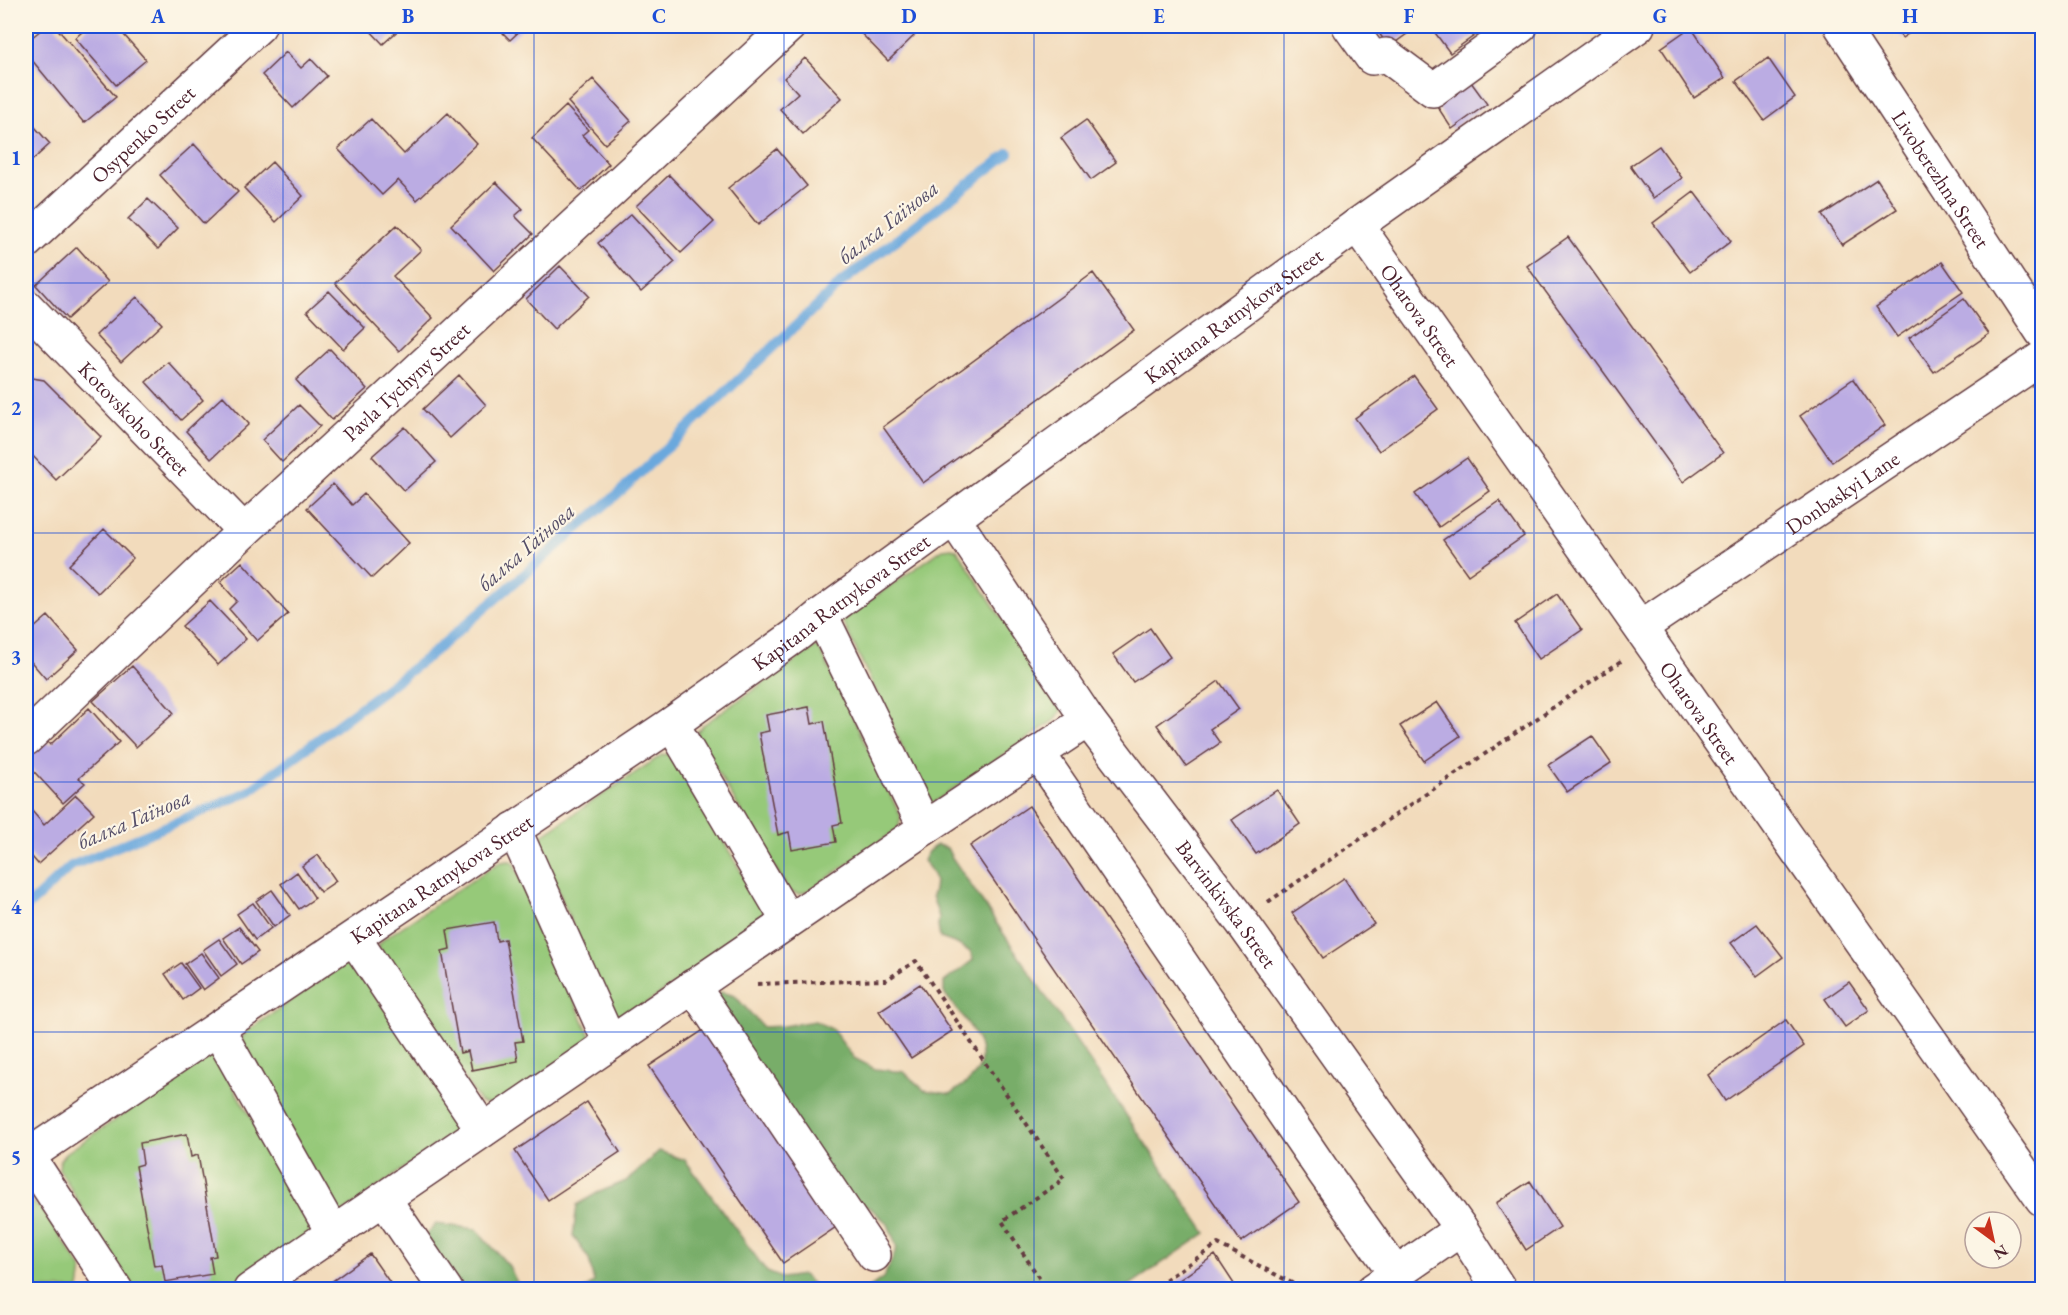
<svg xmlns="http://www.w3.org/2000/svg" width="2068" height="1315" viewBox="0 0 2068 1315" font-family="'EB Garamond',serif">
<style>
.green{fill:#96c979;stroke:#707452;stroke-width:1.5}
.forest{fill:#78ad69;stroke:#61664a;stroke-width:1.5}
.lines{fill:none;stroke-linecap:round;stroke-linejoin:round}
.stream{stroke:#6ba8dd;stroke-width:10}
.building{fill:#bbace3}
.minor-casing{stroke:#633b41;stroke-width:36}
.path{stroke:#633b41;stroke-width:4;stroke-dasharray:4.5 4.5;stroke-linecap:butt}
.minor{stroke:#fff;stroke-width:33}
.grid{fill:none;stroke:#1d4ed8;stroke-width:1.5;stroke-opacity:0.55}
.labels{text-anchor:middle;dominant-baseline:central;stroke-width:4.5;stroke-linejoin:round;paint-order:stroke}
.street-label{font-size:21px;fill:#4a1f2b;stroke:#fcf5e5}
.water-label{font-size:22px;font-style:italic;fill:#564f69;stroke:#fcf5e5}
.neatline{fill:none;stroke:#1d4ed8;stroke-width:2}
.grid-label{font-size:20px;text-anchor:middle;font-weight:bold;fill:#1d4ed8}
</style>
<rect width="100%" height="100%" fill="#fcf5e5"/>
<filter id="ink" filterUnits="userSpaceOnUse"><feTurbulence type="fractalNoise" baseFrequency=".0167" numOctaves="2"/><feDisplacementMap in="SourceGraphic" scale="12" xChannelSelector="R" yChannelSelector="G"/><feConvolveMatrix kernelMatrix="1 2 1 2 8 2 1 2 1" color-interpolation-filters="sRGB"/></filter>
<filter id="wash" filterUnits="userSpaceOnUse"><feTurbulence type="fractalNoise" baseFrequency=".008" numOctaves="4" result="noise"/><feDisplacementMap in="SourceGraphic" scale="24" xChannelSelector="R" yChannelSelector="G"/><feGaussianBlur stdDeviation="1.35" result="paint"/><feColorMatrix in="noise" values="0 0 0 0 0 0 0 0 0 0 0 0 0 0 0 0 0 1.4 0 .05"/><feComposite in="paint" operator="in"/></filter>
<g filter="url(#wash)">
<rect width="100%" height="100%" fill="#f2dbbc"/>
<!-- green -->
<path class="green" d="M952 548 957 550 1062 709 1056 719 930 805 842 620 943 549Z
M814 648H819L901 817 898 829 810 890 799 894 789 891 696 736 697 732 703 725Z
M672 753 767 916 765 921 615 1025 538 842 544 834 662 755Z
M509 861 513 862 590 1036 587 1042 501 1102 490 1105 480 1102 378 946 384 939 500 862Z
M354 963 464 1125 335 1218 241 1039 247 1031 345 964Z
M209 1057H215L314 1223 307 1239 232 1289H131L59 1169 60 1160 66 1153Z
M26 1199H29L45 1213 82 1269 79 1289H26Z"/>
<!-- forest -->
<path class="forest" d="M937 845 947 848 951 856 1206 1233 1124 1289H867L884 1277 897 1248 888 1224 870 1208 841 1197 711 999 722 992 735 996 763 1027 783 1026 815 1021 832 1029 854 1058 875 1069 904 1072 924 1090 950 1094C957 1089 967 1084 973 1077 998 1049 960 1015 944 993V982L973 960 971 952 957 944 940 938 938 926 939 917 932 896C938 881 934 872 923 861 926 853 929 849 937 845Z
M659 1151 685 1160 767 1272 782 1278 803 1275 818 1289H585L594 1282 589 1259 573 1236 577 1205 597 1193 626 1181Z
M436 1224 476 1229 509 1266 520 1289 418 1290 420 1241Z"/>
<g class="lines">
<!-- stream -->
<path class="stream" d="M26 908 71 866 248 792 428 657 621 491 842 282 1009 153"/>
</g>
<g id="blocks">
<!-- building -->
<path class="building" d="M46 26H55L116 97 84 123 26 53V42Z
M89 26H116L146 60 116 85 75 38Z
M366 26H403L383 44Z
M496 26H525L510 40Z
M854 26H910L917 33 888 61Z
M1381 26H1418L1389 47 1376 29Z
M1430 26H1488L1450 53Z
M1894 26H1920L1902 38Z
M1691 27 1725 78 1694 98 1661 48Z
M286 52 301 68 311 59 327 76 293 108 262 75Z
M805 58 842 98 803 134 780 109 798 93 784 78Z
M1768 58 1795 97 1764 120 1736 81Z
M1468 78 1487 104 1452 129 1435 103Z
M593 79 631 121 605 144 568 102Z
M566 106 588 130 582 135 609 164 581 191 532 138Z
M448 113 477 144 417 200 398 180 382 195 338 149 371 119 404 154Z
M26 117 50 144 26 166Z
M1086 120 1116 162 1091 180 1061 138Z
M194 144 238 192 204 224 160 175Z
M1659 146 1682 178 1653 198 1630 166Z
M777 149 807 186 758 225 728 188Z
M272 162 303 196 276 222 244 188Z
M669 175 714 222 681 253 636 206Z
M1877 179 1897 209 1842 245 1822 215Z
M496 182 523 209 515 216 533 234 494 271 451 225Z
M1694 192 1731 241 1690 272 1653 223Z
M148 199 178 228 158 249 128 219Z
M631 214 675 262 641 292 598 243Z
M397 225 421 250 393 276 433 318 399 351 335 283Z
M1568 237 1723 453 1683 482 1527 266Z
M77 247 108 282 67 319 36 285Z
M1942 262 1963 292 1897 337 1876 307Z
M560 266 589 296 554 329 526 299Z
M1093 273 1134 330 923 483 883 427Z
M329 291 365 328 343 349 307 311Z
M137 297 162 324 121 362 96 335Z
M1964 299 1989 334 1934 372 1909 338Z
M330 349 367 389 332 420 296 380Z
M168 362 203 400 181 420 146 382Z
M459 375 486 405 450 438 423 409Z
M1414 376 1438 409 1379 451 1355 418Z
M26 377 44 380 101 437 56 480 26 449Z
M1853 379 1885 425 1832 462 1800 416Z
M223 396 249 424 211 459 186 431Z
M299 405 320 426 282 462 262 440Z
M405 427 436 462 404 491 372 456Z
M1467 458 1490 491 1439 527 1415 494Z
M333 484 352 505 364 494 409 543 372 578 307 508Z
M1499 501 1524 536 1468 575 1443 540Z
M104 529 133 558 98 593 69 565Z
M242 562 288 614 257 641 229 609 237 601 220 582Z
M1557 594 1582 630 1539 659 1515 623Z
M210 601 246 639 218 665 182 626Z
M48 616 78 650 46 679 26 656V635Z
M1150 628 1170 657 1133 682 1113 654Z
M132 666 174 713 136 747 93 701Z
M1219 681 1239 709 1210 729 1220 743 1186 766 1157 725Z
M1437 702 1460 736 1424 761 1400 726Z
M809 707 812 724 824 721 842 823 833 825 836 842 792 850 789 832 778 835 759 733 769 731 766 715Z
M89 708 119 742 79 778 85 783 63 803 26 763V759L46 740 50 745Z
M1592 736 1611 763 1567 792 1548 765Z
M1277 790 1300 824 1256 854 1232 820Z
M76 795 94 813 38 864 26 850V817L32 811 44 825Z
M1029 806 1299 1202 1241 1242 970 846Z
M318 855 336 881 320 892 302 866Z
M297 872 315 898 299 909 281 884Z
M1344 878 1374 924 1323 958 1292 913Z
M272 890 290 915 274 927 256 901Z
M253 903 271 928 255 940 237 914Z
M494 922 497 941 505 939 523 1041 515 1042 518 1061 472 1070 468 1051 460 1053 442 951 450 949 447 930Z
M1757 924 1783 957 1757 976 1731 943Z
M239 927 258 952 241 964 223 938Z
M219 939 237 964 221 976 203 950Z
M201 953 219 978 203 990 185 964Z
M181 963 199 988 183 1000 165 974Z
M1849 982 1869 1010 1845 1027 1825 999Z
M920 984 952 1031 911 1058 879 1011Z
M1786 1020 1804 1046 1725 1101 1708 1075Z
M705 1029 839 1225 783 1263 649 1066Z
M587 1102 620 1152 548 1200 515 1151Z
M187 1134 191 1157 198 1155 216 1256 210 1257 213 1274 165 1282 162 1265 154 1266 136 1166 143 1164 140 1143Z
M1530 1181 1560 1227 1526 1250 1496 1203Z
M370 1254 395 1290H320Z
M1215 1255 1238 1290H1165Z"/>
</g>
</g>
<g filter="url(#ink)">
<use href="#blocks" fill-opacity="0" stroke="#633b41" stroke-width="1.5"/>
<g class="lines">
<defs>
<g id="minor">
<path d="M1349 26 1372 58 1386 55 1433 90 1521 26"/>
<path id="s1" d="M1841 26 2042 332"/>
<path id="s2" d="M1357 225 2042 1199"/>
<path id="s3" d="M26 242 259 26"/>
<path id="s4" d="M26 306 244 531"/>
<path id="s5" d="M954 519 1088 720 1241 921 1461 1229 1500 1290"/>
<path d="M821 615 925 828"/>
<path id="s6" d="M1641 627 2042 358"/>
<path d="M673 723 679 736 788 921"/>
<path id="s7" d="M26 739 244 531 789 26"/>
<path d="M1038 753 1325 1174 1396 1274"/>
<path d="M514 829 610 1043"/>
<path d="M354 938 483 1130"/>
<path d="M693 986 874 1255"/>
<path d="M219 1028 225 1042 333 1233"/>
<path d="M28 1156 116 1290"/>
<path id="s8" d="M26 1157 673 723 799 633 821 615 1357 225 1638 26"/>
<path d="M384 1199 446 1290"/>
<path d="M250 1290 925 828 1088 720"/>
<path d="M1373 1290 1461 1229"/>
</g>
</defs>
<!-- minor casing -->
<use href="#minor" class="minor-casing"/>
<!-- path -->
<path class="path" d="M1268 902 1624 659
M757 984 886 980 916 961 1064 1179 1002 1221 1047 1290
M1150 1290 1218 1244 1305 1290"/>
<!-- minor -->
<use href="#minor" class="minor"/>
</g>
</g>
<!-- grid -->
<path class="grid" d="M283 26V1290M534 26V1290M784 26V1290M1034 26V1290M1284 26V1290M1534 26V1290M1785 26V1290M26 283H2042M26 533H2042M26 782H2042M26 1032H2042"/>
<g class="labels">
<!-- street labels -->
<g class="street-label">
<text stroke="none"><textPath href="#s3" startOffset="159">Osypenko Street</textPath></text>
<text stroke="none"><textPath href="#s1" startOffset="183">Livoberezhna Street</textPath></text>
<text stroke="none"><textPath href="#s8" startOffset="1472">Kapitana Ratnykova Street</textPath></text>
<text stroke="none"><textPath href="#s2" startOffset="110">Oharova Street</textPath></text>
<text stroke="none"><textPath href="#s7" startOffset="522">Pavla Tychyny Street</textPath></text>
<text stroke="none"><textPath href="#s4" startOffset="156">Kotovskoho Street</textPath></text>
<text stroke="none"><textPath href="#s6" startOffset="242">Donbaskyi Lane</textPath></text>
<text stroke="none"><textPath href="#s8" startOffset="986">Kapitana Ratnykova Street</textPath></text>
<text stroke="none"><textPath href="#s2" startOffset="596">Oharova Street</textPath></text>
<text stroke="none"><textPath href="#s8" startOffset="500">Kapitana Ratnykova Street</textPath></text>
<text stroke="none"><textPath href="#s5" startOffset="472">Barvinkivska Street</textPath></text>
</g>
<!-- water labels -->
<g class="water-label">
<text transform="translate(888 222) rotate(-38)">балка Гаїнова</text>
<text transform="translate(526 547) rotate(-41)">балка Гаїнова</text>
<text transform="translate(134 819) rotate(-23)">балка Гаїнова</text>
</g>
</g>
<!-- margin -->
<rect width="2068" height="1315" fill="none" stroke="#fcf5e5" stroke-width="66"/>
<!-- north arrow -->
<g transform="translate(1993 1240) rotate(147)"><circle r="28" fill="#fcf5e5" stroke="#b59f9b" stroke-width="1.5"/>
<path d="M0-4.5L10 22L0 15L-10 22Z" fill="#c8321e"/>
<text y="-9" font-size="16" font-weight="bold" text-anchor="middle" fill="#4a1f2b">N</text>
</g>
<rect x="33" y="33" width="2002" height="1249" class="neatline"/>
<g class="grid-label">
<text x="158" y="23">A</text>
<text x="408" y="23">B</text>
<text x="659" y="23">C</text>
<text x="909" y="23">D</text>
<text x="1159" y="23">E</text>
<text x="1409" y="23">F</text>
<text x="1660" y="23">G</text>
<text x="1910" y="23">H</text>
<text x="16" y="165">1</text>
<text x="16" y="415">2</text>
<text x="16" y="664">3</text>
<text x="16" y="914">4</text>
<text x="16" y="1164">5</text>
</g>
</svg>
